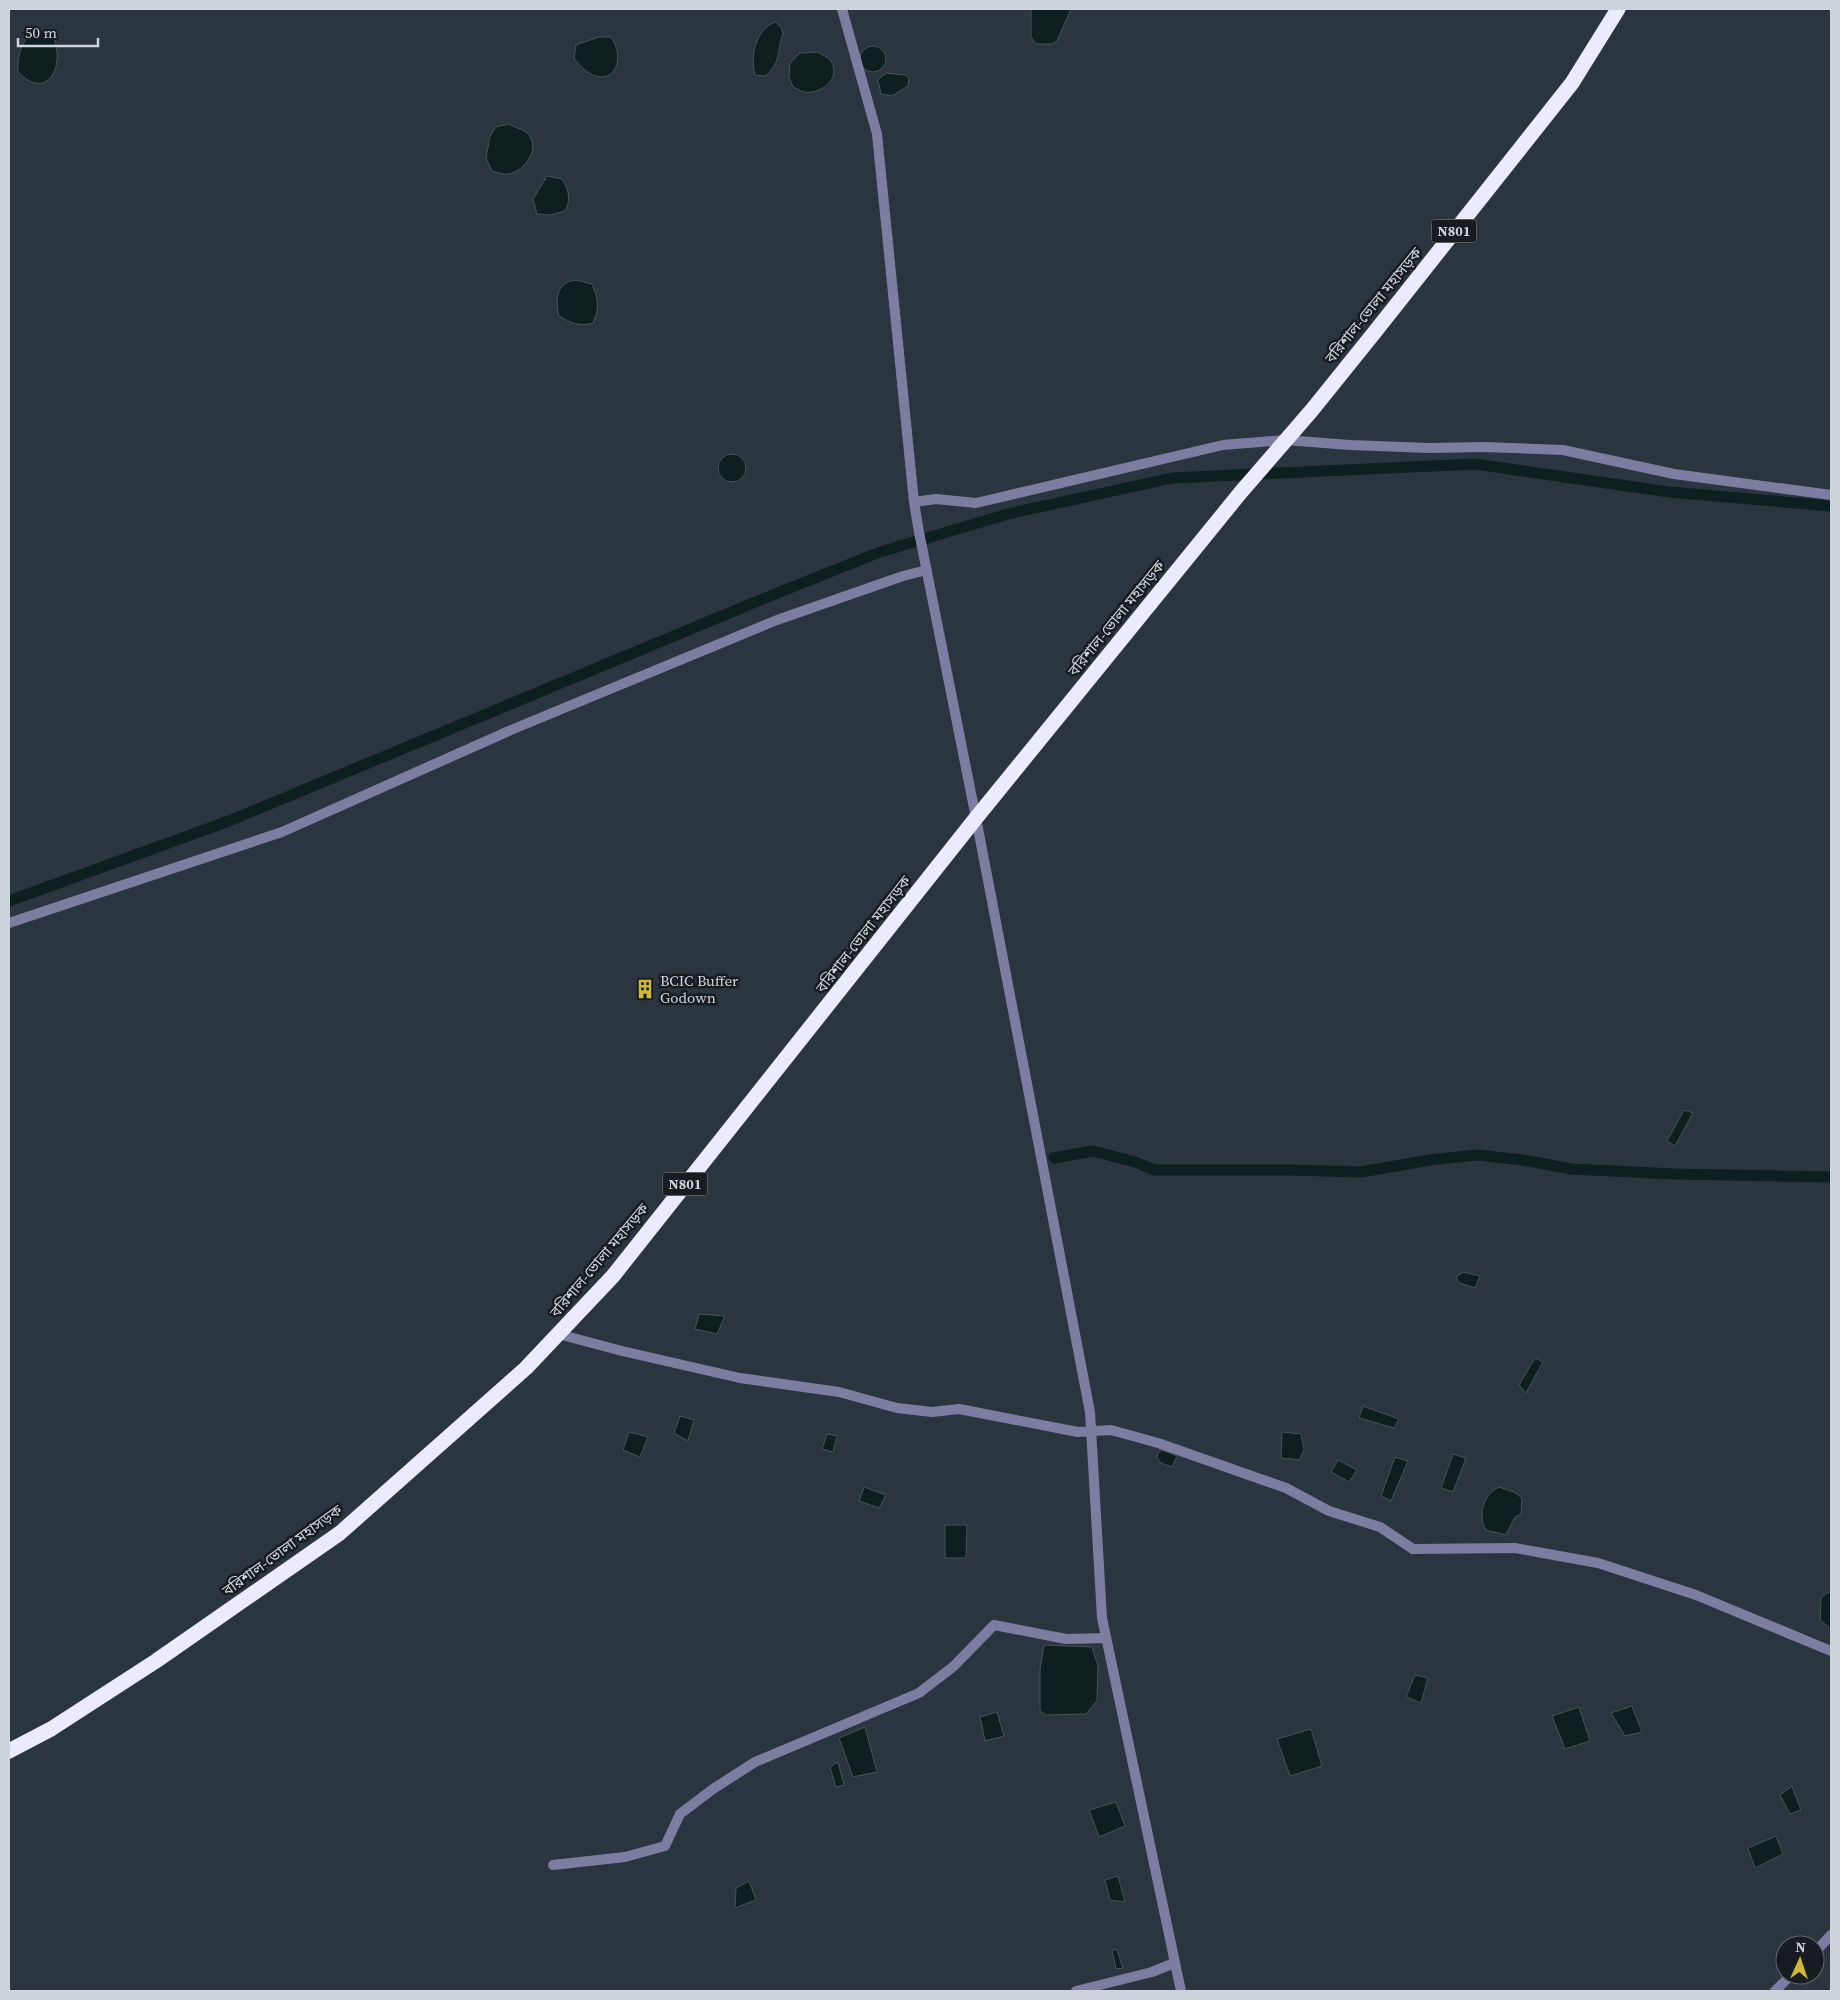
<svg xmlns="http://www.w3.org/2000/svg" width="1840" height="2000" viewBox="0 0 1840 2000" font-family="'Source Serif 4','Noto Sans Bengali',serif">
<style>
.water{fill:#0d1f1e;stroke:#475557}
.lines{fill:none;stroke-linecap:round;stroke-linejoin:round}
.canal{stroke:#0d1f1e;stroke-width:11}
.street{stroke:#7d7da2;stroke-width:10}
.highway{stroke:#ebebfd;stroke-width:15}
.labels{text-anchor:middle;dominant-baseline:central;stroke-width:5;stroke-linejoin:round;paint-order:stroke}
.shield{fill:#181c21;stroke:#979da3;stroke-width:1}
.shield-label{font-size:14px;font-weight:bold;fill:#ced4db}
.street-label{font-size:15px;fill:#ced4db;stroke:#181c21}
.poi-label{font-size:15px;fill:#ced4db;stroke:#181c21;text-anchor:start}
</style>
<rect width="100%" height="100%" fill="#2b3540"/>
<!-- water -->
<path class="water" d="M1031 9H1071L1057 41 1052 44H1036L1031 37Z
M775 22 781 27 783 34C776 52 782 62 765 76L755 75C750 57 755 30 775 22Z
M35 28 53 36C66 67 47 102 18 72 17 54 22 41 35 28Z
M599 37H611C631 67 603 98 574 58L576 45Z
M860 59a13 13 0 1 1 26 0a13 13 0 1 1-26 0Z
M818 52C822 55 828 57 831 61 842 79 820 95 804 92 800 91 796 88 793 87L789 77 790 63 800 53Z
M886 73 905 75 909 78 908 86 892 96 881 94 878 80Z
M508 124C513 126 521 129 526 132 543 146 525 172 508 174 503 175 497 172 492 171L486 158 490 136 496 127Z
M547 176 562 179C569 189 571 201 565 211L551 215 537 214 533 199Z
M576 280 592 284C598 298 600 309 593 323 579 327 571 323 559 316 555 300 556 282 576 280Z
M718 468a14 14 0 1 1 28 0a14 14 0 1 1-28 0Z
M1684 1110 1693 1113 1675 1146 1667 1141Z
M1463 1272 1480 1276 1475 1288 1459 1283 1456 1277Z
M699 1314 725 1316 717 1334 695 1329Z
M1535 1358 1543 1362 1526 1393 1519 1385Z
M1363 1406 1399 1419 1394 1428 1359 1418Z
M680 1416 694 1420 688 1441 674 1433Z
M629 1432 648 1437 640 1457 623 1450Z
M1282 1432 1301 1434 1304 1450 1299 1460 1281 1458Z
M827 1434 837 1436 833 1452 822 1449Z
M1162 1450 1177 1456 1172 1467 1161 1463 1157 1458 1158 1453Z
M1453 1454 1466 1458 1453 1492 1441 1488Z
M1395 1457 1408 1461 1391 1501 1381 1496Z
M1338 1460 1357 1470 1349 1482 1331 1472Z
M864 1487 886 1495 879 1508 859 1501Z
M1499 1487 1514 1492 1522 1498 1521 1514 1515 1517 1506 1535 1486 1530C1477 1515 1484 1494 1499 1487Z
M945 1525H967L966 1558H945Z
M1828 1592 1831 1594V1629L1820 1620 1821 1598Z
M1044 1645 1092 1647 1098 1666 1097 1701 1086 1714 1046 1715 1040 1711V1669Z
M1415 1675 1428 1678 1421 1703 1406 1697Z
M1632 1706 1642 1732 1625 1736 1611 1713Z
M1579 1707 1590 1741 1565 1749 1552 1716Z
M997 1712 1004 1736 985 1741 980 1717Z
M865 1727 877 1772 853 1777 839 1738Z
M1311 1729 1322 1766 1290 1776 1277 1739Z
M838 1762 844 1785 836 1787 830 1767Z
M1792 1786 1801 1810 1790 1814 1780 1795Z
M1116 1802 1125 1826 1099 1837 1089 1810Z
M1776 1836 1783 1854 1755 1868 1748 1848Z
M1118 1876 1125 1902 1110 1900 1105 1880Z
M749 1881 756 1900 735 1908 736 1888Z
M1112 1950H1117L1123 1968 1116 1969Z"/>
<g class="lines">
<!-- canal -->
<path class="canal" d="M9 901 229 821 775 594 880 552 1008 514 1172 478 1475 464 1669 492 1831 506
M1054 1158 1093 1151 1135 1162 1154 1170H1290L1361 1172 1430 1160 1477 1155 1523 1160 1571 1169 1675 1174 1831 1177"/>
<!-- street -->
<path class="street" d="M842 9 877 134 914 502 919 532 976 818 1090 1412 1102 1618 1181 1991
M914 502 936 499 976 503 1223 445 1285 440 1350 445 1429 448 1484 447 1563 450 1674 474 1831 495
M9 923 282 832 511 730 777 620 903 576 927 570
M558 1334 622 1351 740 1378 839 1392 897 1408 932 1412 959 1409 1078 1432 1111 1430 1158 1443 1286 1488 1329 1511 1380 1527 1413 1549 1515 1548 1598 1563 1696 1595 1831 1651
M553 1865 625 1857 665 1846 680 1814 713 1789 755 1762 919 1693 954 1666 994 1625 1066 1639 1106 1638
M1815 1952 1831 1935
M1076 1991 1152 1972 1174 1963
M1775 1991 1791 1975"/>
<!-- highway -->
<path class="highway" d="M9 1751 51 1729 156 1661 340 1533 526 1368 613 1276 976 818 1241 492 1312 410 1374 333 1572 83 1618 9"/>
</g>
<!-- icons -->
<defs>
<symbol id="building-bare" viewBox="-9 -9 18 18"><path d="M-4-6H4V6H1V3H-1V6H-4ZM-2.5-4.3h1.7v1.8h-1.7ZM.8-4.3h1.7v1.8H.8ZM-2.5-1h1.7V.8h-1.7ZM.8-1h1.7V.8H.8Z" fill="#d0b736" stroke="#181c21" stroke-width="2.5" paint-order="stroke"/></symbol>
</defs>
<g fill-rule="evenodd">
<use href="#building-bare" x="631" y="975" width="28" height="28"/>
</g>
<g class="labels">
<!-- shield labels -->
<g class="shield">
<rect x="1431.5" y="219.5" width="45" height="23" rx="4"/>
<rect x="662.5" y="1172.5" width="45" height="23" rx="4"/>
</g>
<g class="shield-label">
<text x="1454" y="231">N801</text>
<text x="685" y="1184">N801</text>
</g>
<!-- street labels -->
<g class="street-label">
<text transform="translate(1373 305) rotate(-51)">বরিশাল-ভোলা মহাসড়ক</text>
<text transform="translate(1116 618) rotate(-51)">বরিশাল-ভোলা মহাসড়ক</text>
<text transform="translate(863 934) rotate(-52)">বরিশাল-ভোলা মহাসড়ক</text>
<text transform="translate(599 1260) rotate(-50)">বরিশাল-ভোলা মহাসড়ক</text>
<text transform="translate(282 1550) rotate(-36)">বরিশাল-ভোলা মহাসড়ক</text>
</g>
<!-- poi labels -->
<g class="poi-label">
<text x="660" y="980">BCIC Buffer<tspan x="660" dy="17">Godown</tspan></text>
</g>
</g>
<!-- border -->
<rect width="1840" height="2000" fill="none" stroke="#ced4db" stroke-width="20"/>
<!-- north arrow -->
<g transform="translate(1800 1960) rotate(3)"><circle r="24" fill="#181c21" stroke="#61666b"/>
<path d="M0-4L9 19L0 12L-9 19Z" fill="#d0b736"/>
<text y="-8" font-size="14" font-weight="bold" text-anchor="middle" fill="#ced4db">N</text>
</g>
<!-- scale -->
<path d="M18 38v8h80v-8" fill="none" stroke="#ced4db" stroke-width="2.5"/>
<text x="25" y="38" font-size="15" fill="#ced4db" stroke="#181c21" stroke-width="4" paint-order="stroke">50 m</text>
</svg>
